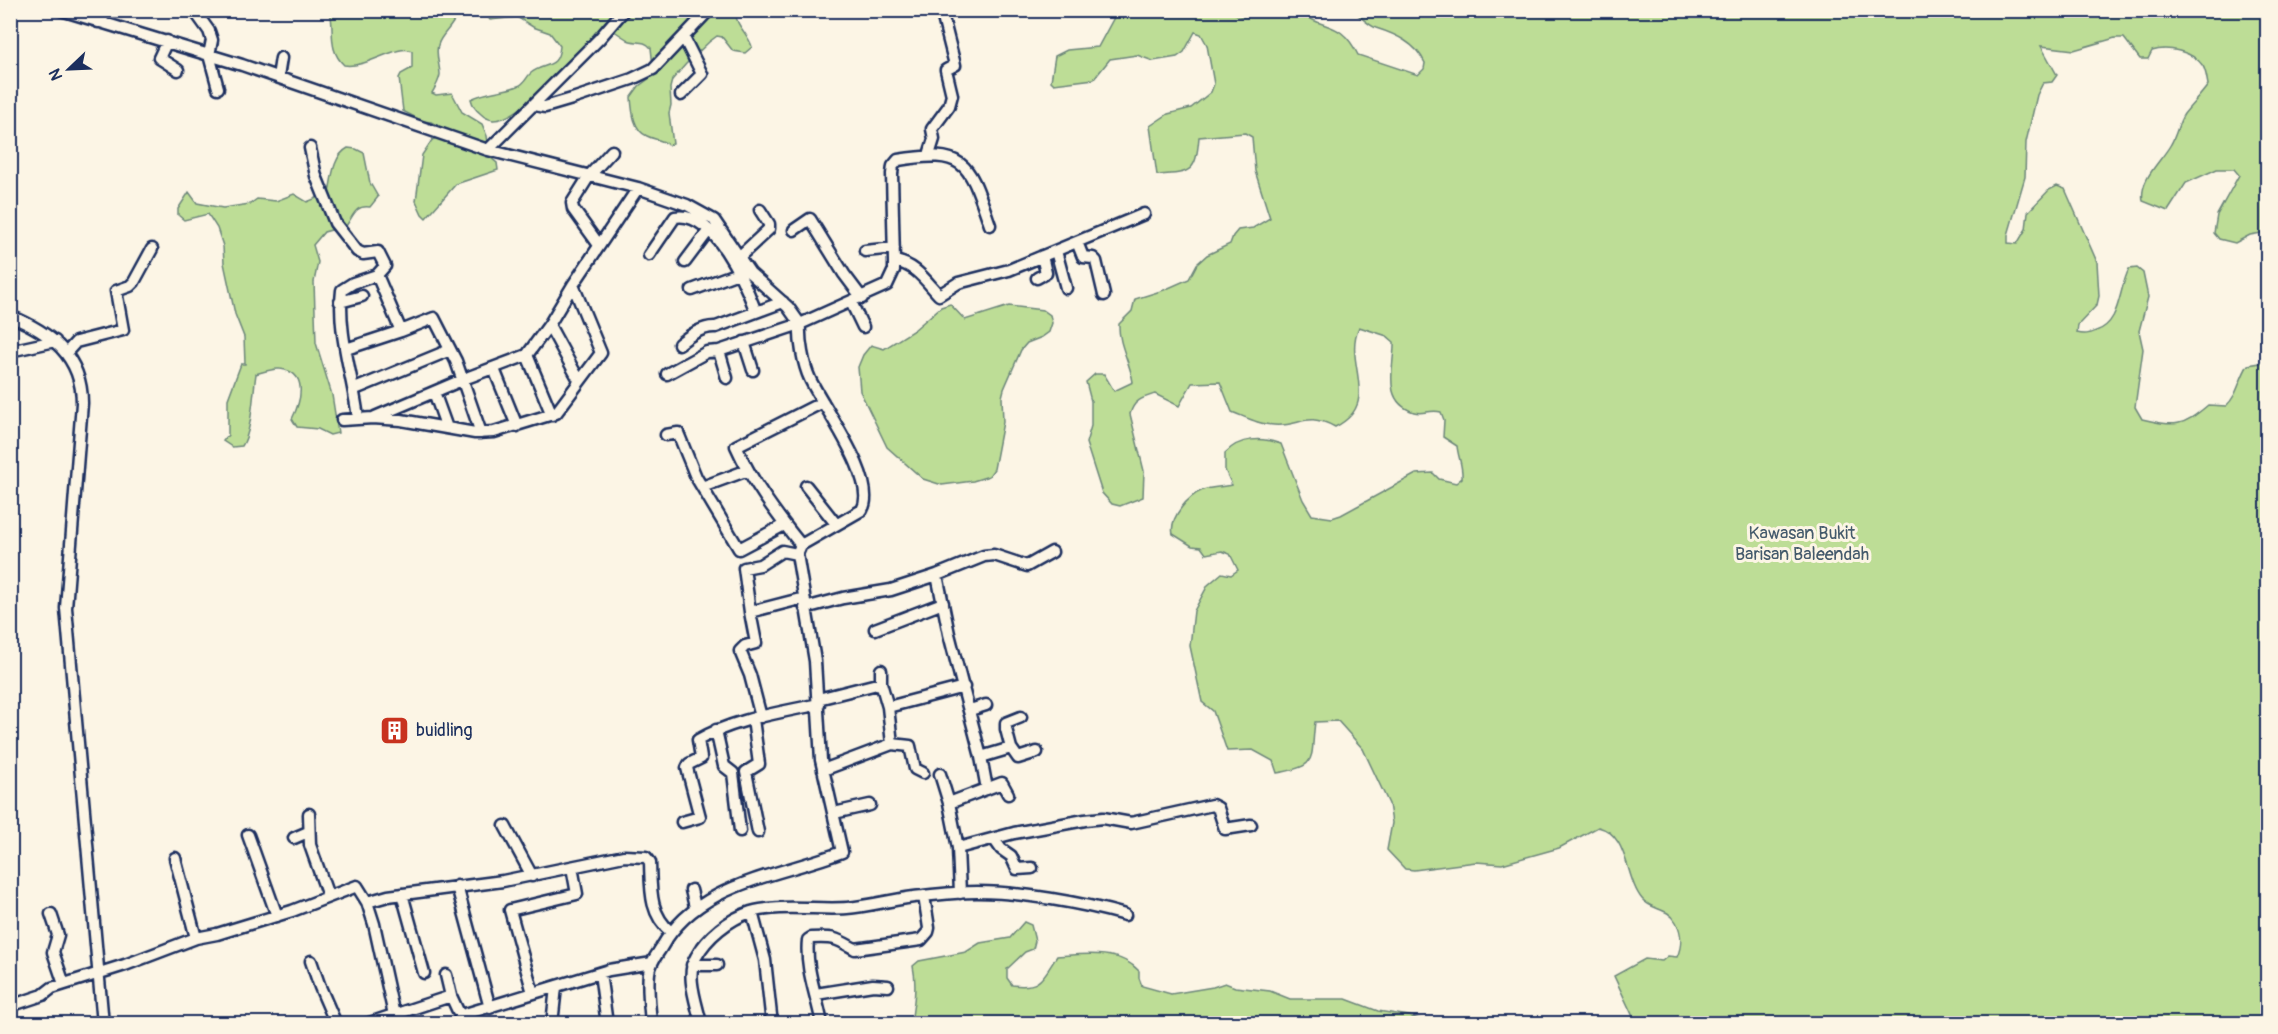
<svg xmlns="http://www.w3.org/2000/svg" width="2278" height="1034" viewBox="0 0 2278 1034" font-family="Pangolin,sans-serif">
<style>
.green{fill:#bddd96;stroke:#6c867a;stroke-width:1.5}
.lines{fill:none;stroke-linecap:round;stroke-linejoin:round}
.minor-casing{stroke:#1b2f5e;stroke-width:15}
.minor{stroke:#fcf5e5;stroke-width:10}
.labels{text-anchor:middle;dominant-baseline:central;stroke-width:6;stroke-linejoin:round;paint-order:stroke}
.park-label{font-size:18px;fill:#445a6c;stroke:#fcf5e5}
.poi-label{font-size:18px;fill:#1b2f5e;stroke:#fcf5e5;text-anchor:start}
</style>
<rect width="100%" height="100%" fill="#fcf5e5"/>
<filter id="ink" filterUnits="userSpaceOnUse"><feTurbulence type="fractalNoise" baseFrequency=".0167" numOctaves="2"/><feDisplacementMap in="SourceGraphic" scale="12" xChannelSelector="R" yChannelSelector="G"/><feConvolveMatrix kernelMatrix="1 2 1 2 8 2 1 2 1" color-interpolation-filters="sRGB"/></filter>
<g filter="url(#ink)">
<!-- green -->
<path class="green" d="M449 10 456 16C453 27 441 34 438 45 435 55 440 65 440 75 439 81 435 88 432 93L436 95 452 93 462 112 482 124 487 136 490 157 497 163 498 170 456 184 426 218 422 214 416 201 422 155 432 140 436 138 438 126 431 122 422 121 403 111 399 78 401 74 412 68V51C398 43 366 69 344 65 327 49 335 31 330 11Z
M1118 10 1230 11C1250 23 1252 12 1271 10 1280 10 1290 10 1300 11 1323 32 1340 18 1358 55L1418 75 1424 69 1425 63C1416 43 1395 34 1376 28 1368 25 1360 16 1353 11H2267V232L2250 235 2235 243 2219 239 2214 233 2217 215 2239 175 2234 169H2217L2186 183 2168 211 2143 201C2139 179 2161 162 2171 144 2177 134 2178 123 2184 114 2192 104 2201 95 2208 85 2207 79 2206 71 2203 66 2193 51 2167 46 2152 51L2148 59H2140L2124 38H2115L2074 50 2041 46 2057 75 2052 82 2043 83 2037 95 2026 142 2025 177 2008 235V243L2017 244 2026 229 2028 212 2049 190 2057 186 2065 189 2097 262 2099 296 2097 305 2078 325 2077 333C2085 335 2089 334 2096 331 2121 323 2118 290 2129 269L2137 268 2143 273 2148 297 2139 331 2143 349 2135 407 2142 419C2176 427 2182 427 2208 405L2226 406C2238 395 2239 379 2248 365L2267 362V1023H1636L1614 976 1645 959 1662 961 1668 956 1677 957C1682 946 1682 933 1676 922 1668 907 1652 911 1642 899 1625 879 1629 834 1598 827L1559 848 1502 864 1476 862 1414 870 1405 869 1387 850 1392 823 1389 804 1363 749 1338 721 1315 722C1310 761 1319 766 1277 773L1273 761 1253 750 1227 751 1213 711 1202 702 1190 646 1194 611 1208 585 1222 573 1231 575 1238 570 1230 554 1222 551 1206 554 1201 547 1192 546 1173 534C1169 518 1188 496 1203 490 1211 487 1223 487 1232 485L1225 470V453C1240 437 1262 437 1281 444L1303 500 1312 515 1332 518 1341 515 1416 474 1433 473 1439 479 1456 483 1462 478C1463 466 1458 457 1457 446L1443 437 1444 420 1441 412C1430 409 1423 415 1414 412 1380 401 1395 365 1394 342L1387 336 1359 327C1342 362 1383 403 1335 427 1305 411 1301 427 1274 425 1260 425 1245 417 1232 412L1220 382 1192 383 1179 406 1155 394C1142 398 1134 400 1130 414L1144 471 1143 497 1120 506 1112 504 1102 493 1086 443 1091 426V401L1086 382 1095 374H1104L1114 391 1133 382C1130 362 1118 344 1119 324L1132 311 1135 299 1164 290 1189 279 1197 264 1207 255 1230 244 1233 236 1238 230 1253 228 1270 218 1255 171 1252 137 1245 133 1199 137C1196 173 1191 173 1157 175L1150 126 1168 114 1191 108 1211 92 1214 84 1207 45 1201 34 1195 32 1184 52 1177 57 1153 61 1137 55 1110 59 1094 79 1054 84 1051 81 1055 56 1067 50 1098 47Z
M484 11H736C734 25 749 34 752 47L745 53 733 51 722 37 717 36 709 42 686 64 672 80 670 88 671 105 669 113 673 144 669 145C661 139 655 140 647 136 633 130 632 110 631 97L639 86 654 75 651 48C644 39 635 44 628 40 620 35 613 30 605 25 586 47 522 121 493 120 488 119 484 117 481 114 475 109 473 106 471 99 486 91 502 92 518 86 525 84 526 77 531 73 545 62 558 70 560 46L550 33 533 27 517 17 490 20Z
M348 148 356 149 364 153 370 183 378 197 370 207C355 205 354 215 346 226L324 232 313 245 318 262 314 282 316 343 332 395 338 433 330 435 318 429 297 427 292 419C301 401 309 372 280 369 273 368 263 372 256 374 253 393 252 432 242 446L232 447 223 441 228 435V399L241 364H245L244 337 235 314 224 263 223 246 217 228 208 214 184 220 178 215V209L189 192 197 203 223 208 250 204 257 199 276 201 294 194 307 202 329 193C332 177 333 156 348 148Z
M950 304 965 320 1009 306 1043 310 1050 315 1052 323 1049 332 1042 337 1027 343 1021 350 1004 389 1002 397 1003 422 994 469 989 476 973 481 942 485 923 479 887 447 860 391 858 367 863 355 871 345 884 349 914 330 941 307Z
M1024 922 1031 925 1035 941 1033 949 1025 952 1007 969V978L1012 985C1041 989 1042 979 1057 956 1084 954 1119 949 1139 971V978L1142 986 1171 994 1213 987 1225 983 1235 987 1270 991 1290 999H1346L1378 1011 1409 1016 1432 1023H911C914 1004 917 985 913 966L919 961 966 952 980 943 1010 938Z"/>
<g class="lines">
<defs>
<path id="minor" d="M61 10 242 65 488 150 638 188 687 205 714 220 750 273 788 307 800 324C799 340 803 364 810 379 823 407 879 481 862 510L801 545 797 554 815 661 821 760 842 852C777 877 698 882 661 948 656 956 650 963 649 973 647 989 650 1007 651 1024
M194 10 209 31 212 40 209 55 218 88
M98 22 110 10
M167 41 159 58 178 70
M278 77 281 58
M681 95 702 74 684 38
M535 105 545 107 572 99 632 79 653 69 709 10
M310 148 316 176 335 223 357 251 363 254 378 252 385 266 377 275
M488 150 599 39 624 10
M929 155 934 139 932 129 949 106 952 95 946 70 955 65 941 10
M794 230 810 219 844 274 862 298
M1077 242 1083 257 1093 258 1096 261 1104 295
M599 245 573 209 572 203 589 176 612 151
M865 251 894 248
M1056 251 1066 288
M649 255 675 217C714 210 745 283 756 312
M739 257 769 229V224L760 210
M894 261C915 264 926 281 939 295L958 283 1009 270 1144 214
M685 262 709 230
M1037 278 1046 273 1042 256
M692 290 738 273
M340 302 362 296
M851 302 863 327
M10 316C50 332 82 356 82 403L66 608 103 1024
M549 325 579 380
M744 342 753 370
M679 344C689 336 702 326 716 327L783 302
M346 349 401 331
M10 351 55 341
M719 351 727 378
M66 353 76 342 123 330 116 291 130 286 134 282 152 249
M527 355 552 415
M494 369 517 426
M667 374 707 352 719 351 800 324 887 285 894 270V261L892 174 893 166 898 160C968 148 969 165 990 225
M355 389 450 350
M434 392 447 428
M375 417 469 377 527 355 549 325 573 285
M358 418C353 376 337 333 342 290L353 283 377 275 401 331 434 318 456 361 481 433
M342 420 373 418 401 420 475 433 494 432 556 413 601 353 573 285 638 188
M666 435 678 433 696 477 739 549 784 525
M806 486 836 524
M702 487 748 470
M801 545C776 514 752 482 736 446L823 402
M797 554 782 551 760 565 744 568 750 612 804 598
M937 575 949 634 981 757 1011 748 1006 729V723L1021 717
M805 608 843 598 891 590 937 575 984 556 994 555 1027 566 1052 552
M750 612 756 643 745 646 740 651 750 675 761 717
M875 629 943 603
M881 670V683L888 707 964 687
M818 699 881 683
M970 710 986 705
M753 719 759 764 746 772 758 832
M716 730 724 766 733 773 740 831
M892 744 910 746 915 769 923 773
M1011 748 1018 758 1037 752
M981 757 987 789
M823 770 892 744 888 707
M940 774 949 803 958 848
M949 803 1002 783 1008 794
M834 813 870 805
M309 814 310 845 328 896
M682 822 700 817 687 768 689 764 701 758 698 740C734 719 779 713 819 704
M505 826 532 876
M248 835 277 916
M294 838 308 832
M994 839 1001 849 1011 856 1017 869 1032 868
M175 858 196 938
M457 886 490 1008
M691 890 695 907
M960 893 958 848 1014 833 1085 820 1103 818 1131 823 1212 805 1218 808 1225 829 1251 825
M402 894 424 973
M367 902 374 924 394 1015
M752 912 765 960 771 1015
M51 914 58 935 53 952 64 984
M311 961 320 987 336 1024
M692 965H717
M600 973 607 1024
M446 975 451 996 464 1024
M533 993 510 910 577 894 572 867
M816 994 873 985 888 986
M10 1006 43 995 52 988 125 965 196 938 217 934 292 911 357 886 367 902 388 896 503 881 624 856 646 857 650 862C651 889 649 914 671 932
M462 1015 609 970 652 963
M366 1024 451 996
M552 1024 556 987
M701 1024C697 1004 685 975 696 957 707 937 729 919 751 912 779 904 817 910 847 908 872 906 897 898 923 896 941 894 959 892 977 892 1021 892 1083 903 1125 915
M822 1024C817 996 805 969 808 940L811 938C835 937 835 938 855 949L921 940 928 932 929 928 924 896"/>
</defs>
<!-- minor casing -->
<use href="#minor" class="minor-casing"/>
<!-- minor -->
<use href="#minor" class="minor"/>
</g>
</g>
<!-- icons -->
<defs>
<symbol id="building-square" viewBox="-11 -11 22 22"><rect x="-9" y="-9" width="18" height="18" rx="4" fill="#c8321e" stroke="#fcf5e5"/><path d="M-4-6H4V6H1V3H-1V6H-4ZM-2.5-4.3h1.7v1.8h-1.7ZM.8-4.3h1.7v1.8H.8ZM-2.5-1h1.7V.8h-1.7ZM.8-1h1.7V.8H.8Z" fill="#fff"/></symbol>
</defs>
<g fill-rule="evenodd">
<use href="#building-square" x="378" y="714" width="33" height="33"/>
</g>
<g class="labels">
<!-- park labels -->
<g class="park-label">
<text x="1802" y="533">Kawasan Bukit<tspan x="1802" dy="21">Barisan Baleendah</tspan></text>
</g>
<!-- poi labels -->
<g class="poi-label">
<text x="416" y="730">buidling</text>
</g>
</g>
<!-- margin -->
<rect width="2278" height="1034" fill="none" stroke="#fcf5e5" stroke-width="36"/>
<rect x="18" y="18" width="2242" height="998" fill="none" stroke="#1b2f5e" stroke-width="2" filter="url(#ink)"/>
<!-- north arrow -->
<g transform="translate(69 69) rotate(247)" stroke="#fcf5e5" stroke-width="4.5" paint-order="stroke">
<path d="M0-4.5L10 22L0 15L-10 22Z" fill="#1b2f5e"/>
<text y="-9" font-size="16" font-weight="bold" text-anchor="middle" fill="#1b2f5e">N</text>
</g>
</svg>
